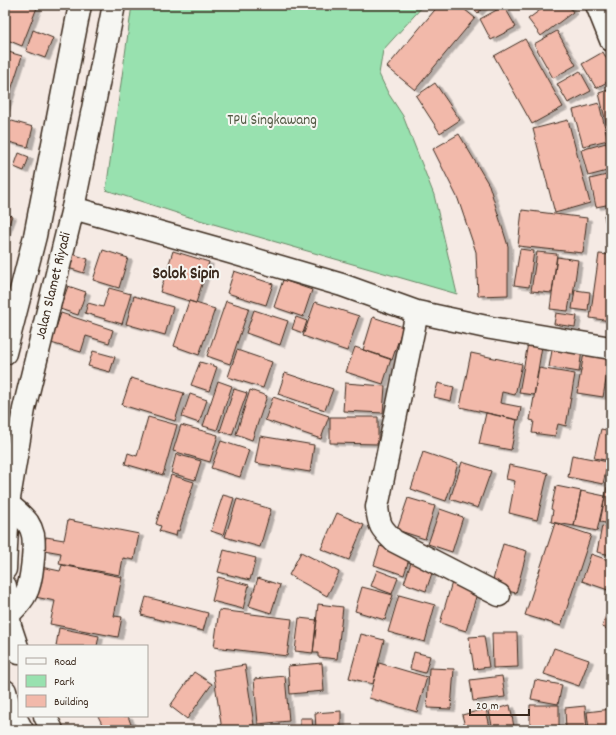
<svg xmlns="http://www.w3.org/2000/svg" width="616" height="735" viewBox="0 0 616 735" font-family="Dekko,sans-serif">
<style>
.green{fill:#98e1af;stroke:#6a8666}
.building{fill:#f2b9aa;stroke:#3b2a1e;filter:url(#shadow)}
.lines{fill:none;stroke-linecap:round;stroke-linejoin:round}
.minor-casing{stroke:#3b2a1e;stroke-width:25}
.major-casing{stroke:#3b2a1e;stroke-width:25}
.minor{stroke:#f6f6f2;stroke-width:22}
.major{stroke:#f6f6f2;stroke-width:22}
.labels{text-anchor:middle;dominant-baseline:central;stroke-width:4;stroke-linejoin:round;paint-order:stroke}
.park-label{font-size:15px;fill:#525842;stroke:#f6f6f2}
.street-label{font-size:15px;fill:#3b2a1e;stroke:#f6f6f2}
.quarter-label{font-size:17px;font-weight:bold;fill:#3b2a1e;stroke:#f6f6f2}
</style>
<defs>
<filter id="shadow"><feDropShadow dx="4.5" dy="2.5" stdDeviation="0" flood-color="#0004"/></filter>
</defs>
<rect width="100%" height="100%" fill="#f5eae4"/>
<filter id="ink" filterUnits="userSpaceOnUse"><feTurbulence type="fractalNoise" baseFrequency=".025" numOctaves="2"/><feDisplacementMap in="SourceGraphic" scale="8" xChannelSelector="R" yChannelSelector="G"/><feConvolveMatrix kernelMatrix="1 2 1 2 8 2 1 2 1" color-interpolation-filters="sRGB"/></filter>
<g filter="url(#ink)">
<!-- green -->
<path class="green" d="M132 5H424L383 50 379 74 388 93 403 116 434 195 457 294 189 217 106 190Z"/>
<!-- building -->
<path class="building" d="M5 5H38L22 46 5 39Z
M439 5H459L475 18 415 90 387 67Z
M468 5H485L478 13Z
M547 5H568L573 12 541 36 528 19Z
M504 6 516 27 491 40 480 19Z
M33 30 53 38 45 58 26 51Z
M557 31 576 65 553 78 534 44Z
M525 39 563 107 532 124 494 56Z
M5 51 22 56 5 109Z
M603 52 611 67V80L596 88 582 64Z
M580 71 591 91 568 103 557 84Z
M435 83 460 120 440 133 416 96Z
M611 89V126L607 127 599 93Z
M599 103 608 140 583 146 573 110Z
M5 119 33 127 28 147 5 141Z
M568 120 590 203 555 213 533 129Z
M459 134 489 185 508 246V295L478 296 476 252 458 199 433 149Z
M606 143 611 161V170L588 176 581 150Z
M19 153 29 157 24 171 14 167Z
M611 174V204L596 207 590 179Z
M522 210 587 218 583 253 518 246Z
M611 213V250L604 215Z
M5 214 12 216 5 234Z
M520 249 534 251 529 287 514 285Z
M103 250 128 258 119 288 93 280Z
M173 251 209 262 196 303 160 292Z
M537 252 557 254 552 293 531 291Z
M69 253 88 259 84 273 65 267Z
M599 254 611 255V321L590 318Z
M557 257 578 260 573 295 571 294 568 311 550 309Z
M234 271 273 284 266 305 227 293Z
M283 280 312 290 303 317 274 307Z
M68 286 86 292 78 315 60 309Z
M109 288 131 294 122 324 85 313 88 303 103 307Z
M575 290 590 292 588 311 572 309Z
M134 296 173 307 165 335 126 324Z
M189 301 215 309 199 355 174 346Z
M226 301 249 308 230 364 207 356Z
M315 302 359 316 347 351 303 336Z
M254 310 288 321 280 345 246 333Z
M61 313 113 330 109 343 86 336 81 352 51 343Z
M556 313 577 316 575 327 554 324Z
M296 317 307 321 303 333 292 329Z
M373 317 403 327 392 360 363 350Z
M528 343 542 346 534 395 519 393Z
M553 345 582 350 579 372 549 367Z
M355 347 391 359 383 384 346 372Z
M237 350 272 362 263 388 228 377Z
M93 351 115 357 110 372 88 366Z
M471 353 522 364 515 395 502 392 500 403 521 407 519 420 460 407Z
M584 353 610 357 603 397 577 393Z
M200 362 217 367 209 391 191 385Z
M539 368 575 374 566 426 558 424 555 436 532 433 534 421 530 420Z
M285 373 333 389 325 410 278 394Z
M131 378 184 393 175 421 122 405Z
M218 381 232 386 217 430 203 426Z
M345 383 385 386 383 413 343 411Z
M438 383 454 387 451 401 434 397Z
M234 389 247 393 232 435 220 431Z
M250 390 267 396 252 440 236 434Z
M190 394 207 400 199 423 182 417Z
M273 397 329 416 321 439 265 420Z
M486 413 517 420 511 450 479 444Z
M148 417 177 425 163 475 125 464 128 453 137 456Z
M330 417H378V444L330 443Z
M181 425 218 435 210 462 173 451Z
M601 429 611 431V461L594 458Z
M260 436 314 445 310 472 255 463Z
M221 441 249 450 240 477 211 468Z
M423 452 458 464 446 501 411 489Z
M176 454 201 461 195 480 171 473Z
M572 455 608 462 603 484 568 477Z
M462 462 491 471 478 508 450 499Z
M509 465 548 473 537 520 509 513 515 481 506 479Z
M171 475 194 482 179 531 177 530 176 536 159 531 161 526 156 524Z
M556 486 581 491 574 526 551 522 553 510 551 509Z
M607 487 611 488V524L600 522Z
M581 491 605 496 597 531 574 526Z
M223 495 234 498 223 535 211 531Z
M408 498 435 506 425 539 397 530Z
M237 499 271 509 260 547 225 537Z
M440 509 463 517 452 552 428 544Z
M337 513 364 525 349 560 321 549Z
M68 520 139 534 134 560 123 558 120 575 59 564 61 553 44 550 46 537 64 540Z
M555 523 591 535 561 626 525 615Z
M602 526 611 528V555L597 552Z
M503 544 527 551 516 593 491 587Z
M380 546 410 556 404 575 374 565Z
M224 550 256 558 250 580 218 572Z
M301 552 339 572 327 596 289 575Z
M591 554 611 561V591L582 581Z
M413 557 435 564 426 591 404 583Z
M62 565 122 577 114 616 122 617 118 637 50 624 55 601 35 597 41 567 60 571Z
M377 570 398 578 392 594 371 586Z
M218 577 249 585 243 609 212 601Z
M258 578 280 585 271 613 249 606Z
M452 582 478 590 466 631 440 623Z
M362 587 393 595 385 620 355 611Z
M399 595 435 605 425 642 388 632Z
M146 597 208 613 203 631 141 615Z
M318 604 343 607 337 659 318 657V653H313Z
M608 609 611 610V630L602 627Z
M219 610 292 619 287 656 214 647Z
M299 618 317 620 313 653 295 651Z
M59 628 99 636 97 646H56Z
M492 633H517L518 667 493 668Z
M361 634 384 640 373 684 349 678Z
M484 636 489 667 474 669 469 637Z
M554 648 589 660 579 686 544 674Z
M414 652 430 656 425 673 410 669Z
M322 663 324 691 290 694 288 666Z
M379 663 427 677 417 712 369 698Z
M245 665 254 725 222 730 213 670Z
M429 668 454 669 451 709 427 708Z
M194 672 212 684 187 719 170 706Z
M285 676 289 721 258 724 254 679Z
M502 676 505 697 473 701 470 680Z
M535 680 562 685 558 704 531 699Z
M510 705 514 727 502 730H493L489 711Z
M530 705H559V729H530Z
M585 706 587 730H566L565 708Z
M486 709 490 727 478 730H466L462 715Z
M611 709V730H589L587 712Z
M341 711V728L316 729 315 713Z
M98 716H128L133 730H92L91 728 102 724Z
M300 718H312L313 730H300Z
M410 724 411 730H380Z
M294 726 296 730H281Z"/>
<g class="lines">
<defs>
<path id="minor" d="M597 5 611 40
M73 208 226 251 342 285 417 312 491 328 611 348
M417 312 377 507C379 526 381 528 394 541L499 595
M8 504C15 510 23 516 28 523 30 526 32 531 33 535 35 547 32 582 26 593 22 602 15 608 8 615"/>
<g id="major">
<path d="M5 353 35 236 80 5"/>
<path id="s1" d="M5 569 8 504 24 409 73 208 114 5"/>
<path d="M5 586 10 626 19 653"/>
<path d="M5 691 9 706 22 730"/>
<path d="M45 716 52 730"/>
</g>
</defs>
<!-- minor casing -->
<use href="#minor" class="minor-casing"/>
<!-- major casing -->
<use href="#major" class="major-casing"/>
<!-- minor -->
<use href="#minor" class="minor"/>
<!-- major -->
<use href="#major" class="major"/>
</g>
</g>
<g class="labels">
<!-- park labels -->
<g class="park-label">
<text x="272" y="121">TPU Singkawang</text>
</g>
<!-- street labels -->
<g class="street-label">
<text stroke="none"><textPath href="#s1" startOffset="288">Jalan Slamet Riyadi</textPath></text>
</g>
<!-- quarter labels -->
<g class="quarter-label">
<text x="186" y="275">Solok Sipin</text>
</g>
</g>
<!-- margin -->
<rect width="616" height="735" fill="none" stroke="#f6f6f2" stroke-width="20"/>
<rect x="10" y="10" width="596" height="715" fill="none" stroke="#3b2a1e" stroke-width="1.5" filter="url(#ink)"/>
<!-- legend -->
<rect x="18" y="645" width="130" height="72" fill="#f6f6f2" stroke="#aba49d"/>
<rect x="26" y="658" width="20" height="6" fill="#f6f6f2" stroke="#aba49d"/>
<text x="54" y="665" font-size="12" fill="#3b2a1e">Road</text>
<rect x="26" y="675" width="20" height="12" fill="#98e1af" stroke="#aba49d"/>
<text x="54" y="685" font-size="12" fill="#3b2a1e">Park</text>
<rect x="26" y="695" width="20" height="12" fill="#f2b9aa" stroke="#aba49d"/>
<text x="54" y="705" font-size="12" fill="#3b2a1e">Building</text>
<!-- scale -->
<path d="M470 709v6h59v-6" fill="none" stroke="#3b2a1e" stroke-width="2"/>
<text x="476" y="709" font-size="12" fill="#3b2a1e" stroke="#f6f6f2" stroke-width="3" paint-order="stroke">20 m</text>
</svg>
